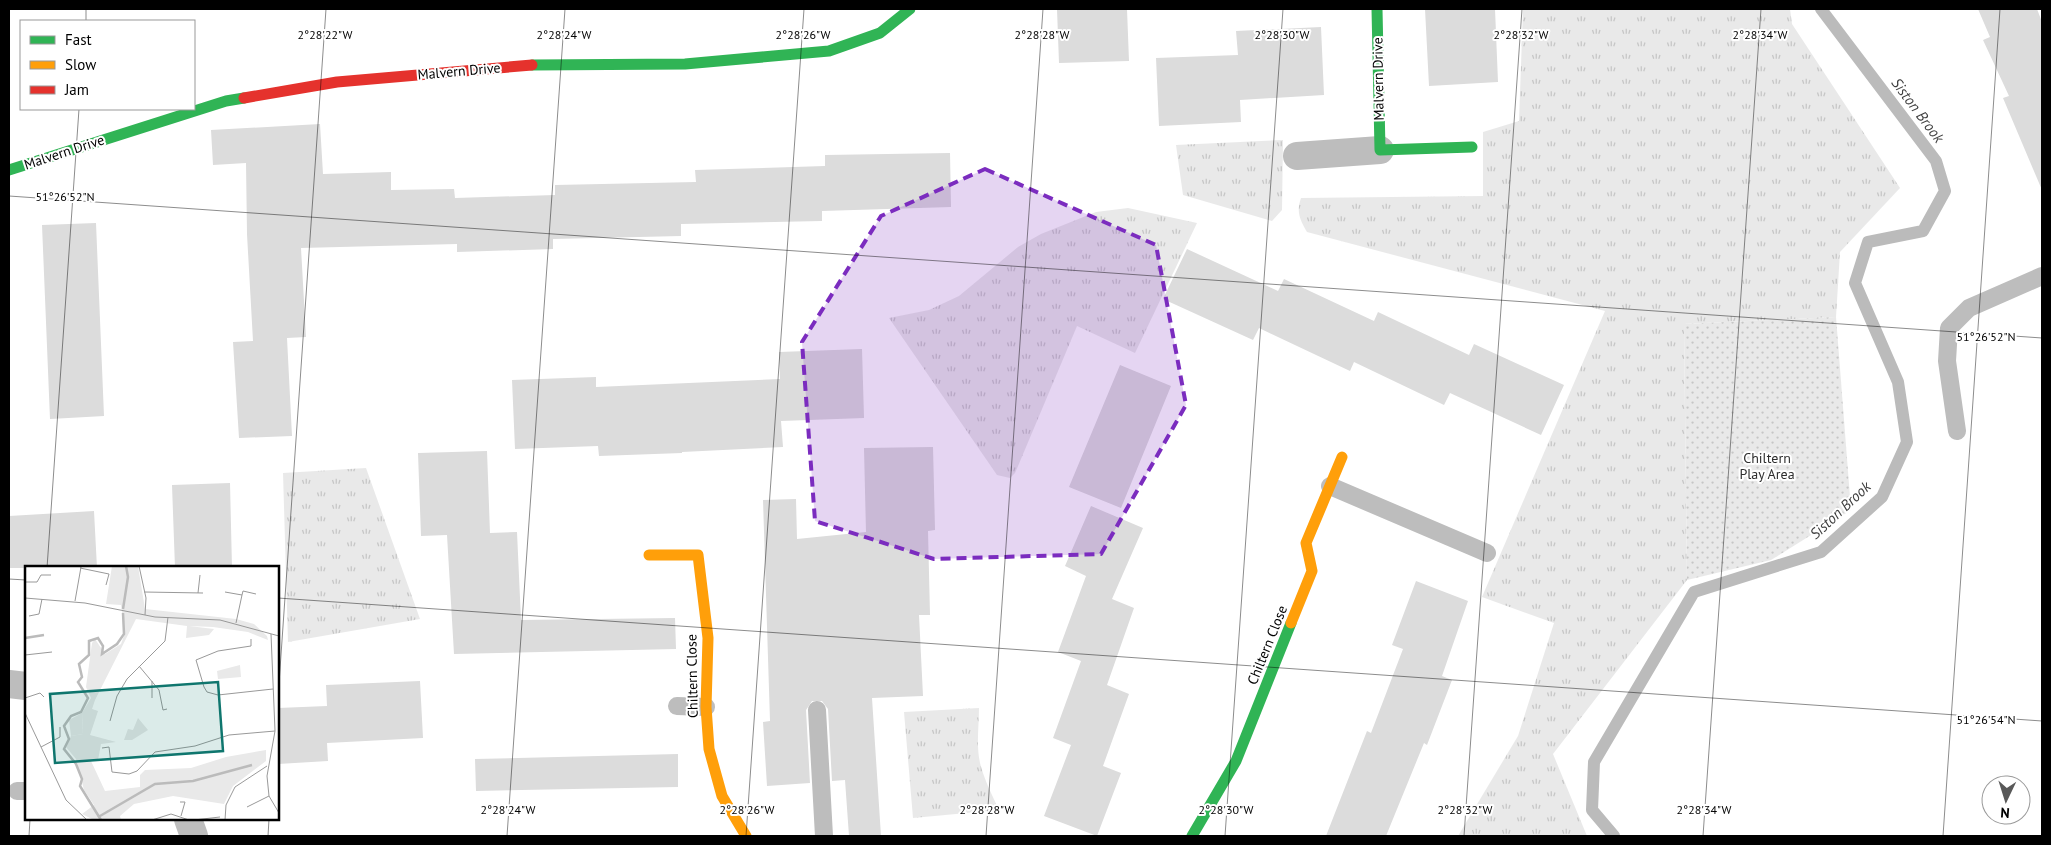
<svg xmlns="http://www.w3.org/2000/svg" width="2051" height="845" viewBox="0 0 2051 845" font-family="'PT Sans',sans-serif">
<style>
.grass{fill:url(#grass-tufts)}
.park{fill:url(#park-dots)}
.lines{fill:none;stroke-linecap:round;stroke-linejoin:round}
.stream{stroke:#bbb;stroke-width:12}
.building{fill:#dcdcdc}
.lane{stroke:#bdbdbd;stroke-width:18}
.street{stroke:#bdbdbd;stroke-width:28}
.fast{stroke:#30b455;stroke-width:11}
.slow{stroke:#ff9f0a;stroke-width:11}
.jam{stroke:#e5322d;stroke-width:11}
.marked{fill:#7b2cbf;fill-opacity:0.2;stroke:#7b2cbf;stroke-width:4;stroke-dasharray:10 6;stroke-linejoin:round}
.ticks{fill:none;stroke:#000;stroke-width:1;stroke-opacity:0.45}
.labels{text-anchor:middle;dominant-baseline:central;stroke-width:4;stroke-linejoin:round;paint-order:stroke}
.street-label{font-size:14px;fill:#000;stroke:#fff}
.park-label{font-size:14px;fill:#2e2e2e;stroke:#fff}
.water-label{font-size:15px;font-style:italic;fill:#3f3f3f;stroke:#fff}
.inset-river{fill:none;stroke:#bbb;stroke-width:2.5}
.inset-road{fill:none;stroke:#999;stroke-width:1}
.view{fill:#0f766e;fill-opacity:0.15;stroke:#0f766e;stroke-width:2.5}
.inset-edge{fill:none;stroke:#000;stroke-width:2.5}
.ticks-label{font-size:12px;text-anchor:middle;fill:#000;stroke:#fff;stroke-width:4;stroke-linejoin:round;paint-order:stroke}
</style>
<defs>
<pattern id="grass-tufts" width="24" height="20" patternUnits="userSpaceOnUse" patternTransform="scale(1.25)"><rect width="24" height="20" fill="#e9e9e9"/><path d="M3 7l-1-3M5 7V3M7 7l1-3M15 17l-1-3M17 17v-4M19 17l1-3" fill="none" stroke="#c6c6c6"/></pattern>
<pattern id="park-dots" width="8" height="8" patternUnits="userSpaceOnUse" patternTransform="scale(1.25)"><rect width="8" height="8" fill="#e9e9e9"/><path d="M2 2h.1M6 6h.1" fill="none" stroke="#c6c6c6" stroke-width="1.8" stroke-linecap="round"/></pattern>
</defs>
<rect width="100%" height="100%" fill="#fff"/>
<!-- grass -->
<path class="grass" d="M1523 9H1790L1792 24 1900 188 1840 252 1836 317 1684 324 1687 580 1553 754 1587 836H1458L1518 736 1554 623 1482 597 1605 311 1307 232C1300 220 1296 212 1301 198L1483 196V132L1519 121Z
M1283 140 1282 210 1272 221 1183 195 1176 145Z
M1128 208 1197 223 1135 353 1077 326 1015 473 1010 478 997 475 889 318 929 310 959 296 1018 247 1041 234 1096 212Z
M366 468 420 619 288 642 283 473Z
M979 708C979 726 976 745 980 763 984 779 992 795 999 810L913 818 904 712Z"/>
<!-- park -->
<path class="park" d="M1836 317 1851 510 1771 560 1687 580 1684 324Z"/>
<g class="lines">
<!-- stream -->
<path class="stream" d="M1614 836 1592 810 1594 762 1694 592 1821 552 1882 497 1907 442 1898 382 1855 283 1868 242 1923 231 1945 191 1936 161 1821 9"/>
</g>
<!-- building -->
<path class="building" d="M1057 9H1127L1129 61 1059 63Z
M1425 9H1495L1498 82 1429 86Z
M1978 9H2037L2042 22V190L2003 98 2009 96 1983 40 1990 37Z
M1321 27 1324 95 1240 100 1241 122 1159 126 1156 58 1238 55 1236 31Z
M320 124 323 174 391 172V190L454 189 455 198 555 195V185L696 182 695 170 825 166V155L950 153 951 207 822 211V221L681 224V236L553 239V249L457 252V244L301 248 306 337 287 338 292 436 239 438 233 342 253 341 247 234 246 163 213 165 211 130Z
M96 223 104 416 50 419 42 225Z
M1187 249 1278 291 1284 279 1374 321 1378 312 1469 355 1474 344 1564 385 1541 435 1450 393 1444 405 1354 362 1350 371 1259 328 1253 340 1163 299Z
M862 349 864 418 781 421 783 447 682 452V453L599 456 598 446 515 449 512 380 596 377V387L780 379 779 352Z
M1120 365 1171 386 1121 508 1069 487Z
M933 447 935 530 928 531 930 615H919L923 696 872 698 881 836H849L845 780 832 781 828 709 822 701H812L806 710 810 783 767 786 763 722 770 721 763 500 796 499 797 539 866 532 864 448Z
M487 451 490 533 517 532 521 620 675 618 676 649 454 654 447 535 421 536 418 453Z
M230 483 232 568H175L172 485Z
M1091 506 1143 528 1112 599 1134 608 1107 685 1129 694 1103 766 1121 773 1097 836 1044 816 1071 745 1053 738 1081 661 1058 652 1086 576 1065 566Z
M94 511 97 568H9V516Z
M1416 581 1468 601 1442 676 1452 680 1427 745 1424 743 1386 836H1326L1367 731 1371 733 1403 649 1392 645Z
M420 681 423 738 327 743 328 761 278 764V708L327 706 326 685Z
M678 754V787L476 791 475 759Z"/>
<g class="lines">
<!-- lane -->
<path class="lane" d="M1957 431 1947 361 1949 328 1969 308 2042 276
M1330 486 1487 553
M677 706 706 707
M817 710 824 836
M17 791H26"/>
<!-- street -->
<path class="street" d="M1297 156 1380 150
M9 684 26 686
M188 819 194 836"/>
<!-- fast -->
<path class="fast" d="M1377 9 1380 150 1472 147
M532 65 685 64 829 51 880 33 910 9
M9 170 226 101 244 98
M1192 836 1236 761 1291 623"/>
<!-- slow -->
<path class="slow" d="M649 555H698L708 638 706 707 709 749 722 796 746 836
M1291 623 1312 571 1306 543 1342 457"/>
<!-- jam -->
<path class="jam" d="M244 98 337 82 532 65"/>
</g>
<!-- marked area -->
<path class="marked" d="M985 169 1156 245 1186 405 1101 554 934 559 815 521 802 342 881 216Z"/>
<!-- ticks -->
<path class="ticks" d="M86 21V9M9 196 2042 338M47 568 79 109M9 579 26 580M278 598 2042 721M278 698 326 9M29 836 30 819M268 836 269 819M507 836 565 9M746 836 804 9M986 836 1043 9M1225 836 1283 9M1464 836 1522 9M1703 836 1761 9M1943 836 2000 9"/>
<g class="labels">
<!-- street labels -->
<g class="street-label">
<text transform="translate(459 71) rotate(-5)">Malvern Drive</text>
<text transform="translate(1378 79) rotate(-91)">Malvern Drive</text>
<text transform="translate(64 152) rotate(-18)">Malvern Drive</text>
<text transform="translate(1267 645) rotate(-68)">Chiltern Close</text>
<text transform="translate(692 676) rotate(-91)">Chiltern Close</text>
</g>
<!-- park labels -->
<g class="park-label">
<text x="1767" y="458">Chiltern<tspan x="1767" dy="16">Play Area</tspan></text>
</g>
<!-- water labels -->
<g class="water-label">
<text transform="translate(1918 110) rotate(53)">Siston Brook</text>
<text transform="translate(1840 510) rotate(-43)">Siston Brook</text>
</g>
</g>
<!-- overview -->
<g transform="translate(25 566)">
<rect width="254" height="254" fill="#fff"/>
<path d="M87 0H113L120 43 211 53 229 58 242 70 243 74 223 66 188 61 164 60 189 63 184 69 161 72 162 60 111 53 70 134 67 143 73 145 65 169 91 176 76 178 73 194 66 195 80 225 115 221V209L120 204 166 202 201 191 241 184V195L208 220 199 238 148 230 109 238 95 250 96 254H69L57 248 69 239 59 224 51 193 41 181 46 170 58 168 57 147 66 132 61 121 67 77 70 73 80 88 96 78 100 67 96 39 81 38ZM215 99 216 111 193 113 192 105ZM113 152 123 164 107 174H99L103 163 108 164Z" fill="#e9e9e9"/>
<path d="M57 147 58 168 46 170 44 154Z" fill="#e9e9e9"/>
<path class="inset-river" d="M98 43 103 11 101 0M0 72 19 69M75 250 130 218 168 215 227 199M76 254 55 220 57 213 51 198 39 183 44 173 39 160 46 150 56 146 63 132 53 116 57 111 54 98 64 89V75L73 72 78 80 77 88 92 78 99 68 98 47"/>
<path class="inset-road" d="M114 0 121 32 120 49M55 2 84 8 81 19M0 16H12L16 9H26M119 26 178 27M200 26 217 29 211 57M173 27 175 9M217 29 218 25 231 28M0 32 60 37 130 51 195 54 254 70M50 35 56 1M4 50 14 48 17 33M246 68 250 165 242 210 244 230 254 247M226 73V80L193 85 171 94 179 121 182 126 193 129 248 123M0 89 27 86M114 100 134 124 138 144 142 143M127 115V132M0 132 15 127 19 131M0 147 41 234 62 254M85 155 92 130 102 113 140 75 143 51M16 181 35 171V161M77 182 84 181 87 206 104 208 112 205 130 186 170 180 204 169 250 165M155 236H160L156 250M222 241 244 230M127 254 146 248 164 254M169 254 195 251M200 254 201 239 210 221 242 200"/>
<path class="view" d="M193 116 198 185 30 197 25 128Z"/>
<rect width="254" height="254" class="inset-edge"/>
</g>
<g class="ticks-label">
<text x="325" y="39">2°28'22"W</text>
<text x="564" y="39">2°28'24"W</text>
<text x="803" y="39">2°28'26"W</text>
<text x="1042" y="39">2°28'28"W</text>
<text x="1282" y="39">2°28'30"W</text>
<text x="1521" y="39">2°28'32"W</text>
<text x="1760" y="39">2°28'34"W</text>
<text x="65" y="201">51°26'52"N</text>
<text x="1986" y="341">51°26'52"N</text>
<text x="1986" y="724">51°26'54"N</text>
<text x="508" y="814">2°28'24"W</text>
<text x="747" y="814">2°28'26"W</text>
<text x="987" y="814">2°28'28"W</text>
<text x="1226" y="814">2°28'30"W</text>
<text x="1465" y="814">2°28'32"W</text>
<text x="1704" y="814">2°28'34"W</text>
</g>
<!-- border -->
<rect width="2051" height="845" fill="none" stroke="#000000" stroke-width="20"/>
<!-- legend -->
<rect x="20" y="20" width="175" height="90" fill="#ffffff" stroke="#999999"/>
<rect x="30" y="36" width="25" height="8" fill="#30b455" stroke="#999999"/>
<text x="65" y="45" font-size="15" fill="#000000">Fast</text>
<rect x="30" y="61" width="25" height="8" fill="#ff9f0a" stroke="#999999"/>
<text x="65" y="70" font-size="15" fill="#000000">Slow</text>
<rect x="30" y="86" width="25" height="8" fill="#e5322d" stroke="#999999"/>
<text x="65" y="95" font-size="15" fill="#000000">Jam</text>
<!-- north arrow -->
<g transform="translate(2006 800) rotate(184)"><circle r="24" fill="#ffffff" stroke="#999999"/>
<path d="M0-4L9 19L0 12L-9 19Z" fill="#595959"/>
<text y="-8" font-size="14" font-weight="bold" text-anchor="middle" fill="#000000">N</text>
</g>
</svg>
